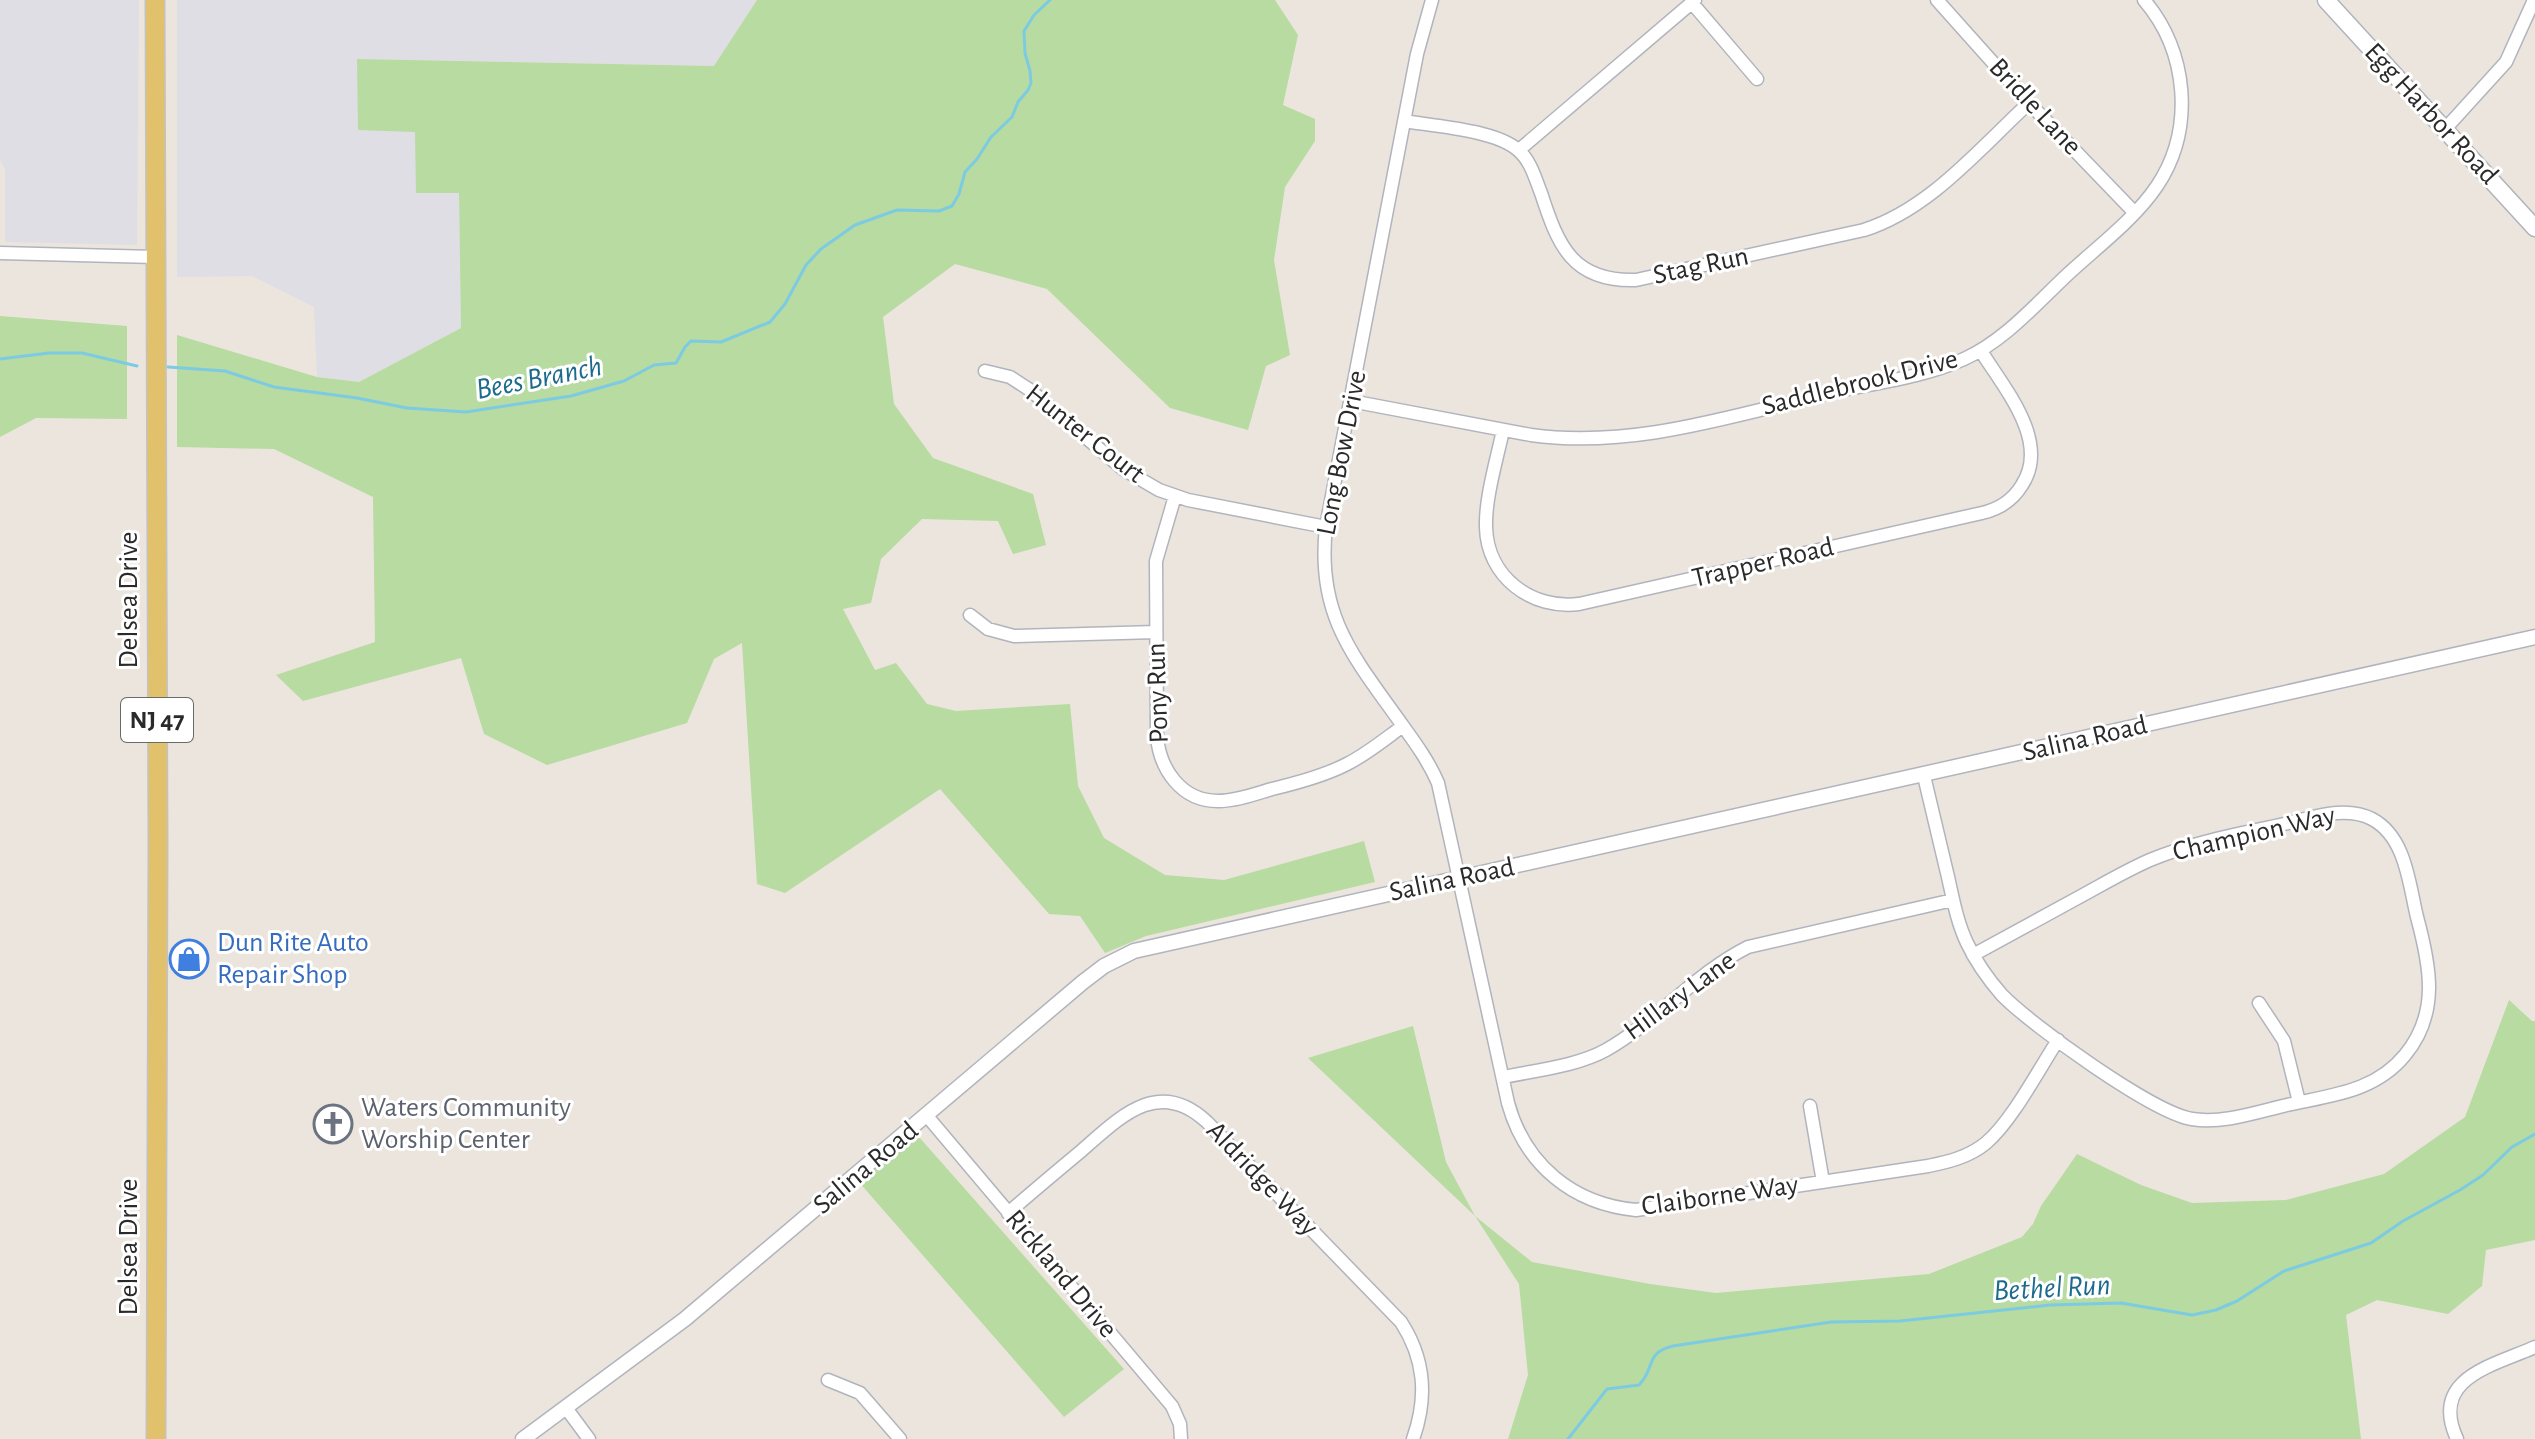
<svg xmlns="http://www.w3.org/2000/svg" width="2535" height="1439" viewBox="0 0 2535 1439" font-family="'Alegreya Sans',sans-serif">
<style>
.industrial{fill:#dfdee4}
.green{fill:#b7dba0}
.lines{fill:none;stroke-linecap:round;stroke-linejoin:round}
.stream{stroke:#7ccbe2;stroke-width:3}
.minor-casing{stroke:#b1b4bc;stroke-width:15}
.tertiary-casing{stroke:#b1b4bc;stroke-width:17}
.secondary-casing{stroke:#b1b4bc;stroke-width:19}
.primary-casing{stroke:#c3c3c3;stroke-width:21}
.minor{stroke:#fff;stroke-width:12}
.tertiary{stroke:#fff;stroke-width:14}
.secondary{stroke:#fff;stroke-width:16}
.primary{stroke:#e2c16c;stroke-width:18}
.labels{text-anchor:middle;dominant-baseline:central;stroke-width:6;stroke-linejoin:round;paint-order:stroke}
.shield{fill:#fff;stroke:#6a6a6a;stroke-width:2}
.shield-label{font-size:26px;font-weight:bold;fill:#2a2a2a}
.street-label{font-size:28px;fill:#2a2a2a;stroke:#fff}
.shop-label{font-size:28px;fill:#366cbe;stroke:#fff;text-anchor:start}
.worship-label{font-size:28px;fill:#5b616d;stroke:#fff;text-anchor:start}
.water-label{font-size:30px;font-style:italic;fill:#1c6b8d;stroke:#fff}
</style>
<rect width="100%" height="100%" fill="#ebe5de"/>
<!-- industrial -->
<path class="industrial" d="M0 0H139L137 245 5 242V169L0 160Z
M177 0H757L715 66 357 59 415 131 459 193 461 328 359 382 317 377 314 307 252 276 177 277Z"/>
<!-- green -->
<path class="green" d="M757 0H1275L1298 35 1283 105 1315 119V141L1285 187 1274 260 1290 355 1266 366 1248 430 1170 408 1047 289 955 264 883 317 894 404 933 458 1033 494 1046 545 1013 554 998 521 922 519 881 559 871 603 843 609 875 670 896 663 927 704 956 711 1070 704 1078 786 1104 838 1165 875 1224 880 1364 841 1375 882 1146 936 1105 953 1080 916 1049 914 940 789 785 893 757 884 742 643 714 659 687 723 547 765 484 734 461 658 303 701 276 675 375 642 373 497 274 449 177 447V335L317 377 359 382 461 328 459 193H416L415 132 358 130 357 59 714 66Z
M0 316 127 326V419L36 418 0 437Z
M2509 1000 2532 1021H2535V1240L2486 1250 2482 1286 2448 1314 2377 1300 2346 1315 2361 1439H1508L1528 1375 1519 1284 1475 1216 1308 1058 1413 1026 1446 1162 1475 1216 1532 1262 1650 1284 1716 1293 1929 1274 2022 1237 2033 1224 2041 1206 2077 1154 2141 1185 2192 1203 2286 1200 2384 1174 2465 1117Z
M919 1137 1124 1369 1064 1417 858 1181Z"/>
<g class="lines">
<!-- stream -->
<path class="stream" d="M0 359 49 353H82L137 366
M168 367 225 371 274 387 357 398 407 408 466 412 571 396 624 381 654 365 676 363 685 347 691 341 721 342 770 322 785 304 806 265 821 249 855 225 897 210 939 211 952 206 959 194 965 172 977 159 991 137 1012 117 1018 102 1028 90 1031 83 1030 71 1025 53 1024 31 1034 15 1050 0
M1568 1439 1607 1389 1639 1385C1656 1368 1644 1353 1673 1346L1831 1322 1900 1321 2050 1305 2121 1303 2192 1315 2216 1310 2237 1301 2284 1271 2371 1243 2403 1221 2460 1190 2483 1175 2512 1147 2535 1134"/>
<defs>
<path id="minor" d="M1432 0 1417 54 1326 527C1316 616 1354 657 1403 726 1416 744 1429 762 1438 783L1508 1103C1525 1165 1573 1204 1636 1210L1928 1166C1948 1162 1969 1157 1986 1143 2012 1121 2039 1069 2058 1040
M1937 0 2029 103 2134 212
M1692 3 1757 79
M1404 121C1435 126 1495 130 1518 150 1531 161 1535 178 1541 193 1558 245 1572 282 1636 280L1864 230C1930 209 1979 149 2029 103
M2446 128 2506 62 2534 0
M1519 150 1695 0
M0 253 155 257
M985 371 1010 377 1030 390 1123 469 1159 490 1188 500 1326 527
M1351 401 1531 435C1632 449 1731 416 1829 393 1873 383 1922 378 1964 359 2004 341 2035 305 2067 275 2097 247 2134 220 2157 186 2195 129 2188 51 2144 0
M1503 430C1497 459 1485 498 1486 527 1487 577 1532 610 1579 604L1982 513C1999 509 2013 500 2022 485 2051 441 2003 387 1981 351
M1175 496 1156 561 1157 737C1160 769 1181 801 1218 801 1236 801 1255 794 1272 789 1297 783 1324 776 1347 764 1367 754 1385 739 1403 726
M970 615 988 629 1014 636 1156 632
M1924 776C1932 809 1940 843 1948 877 1953 899 1957 922 1967 943 1976 962 1988 979 2002 995 2031 1025 2153 1113 2192 1119 2223 1124 2257 1112 2287 1105 2331 1095 2375 1092 2405 1055 2440 1013 2430 965 2417 917 2409 884 2406 837 2372 819 2345 805 2312 818 2284 824 2239 834 2193 842 2150 860 2127 870 2105 883 2083 895 2047 915 2010 935 1973 955
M2259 1003 2284 1041 2299 1102
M1504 1077C1537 1070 1577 1066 1606 1050 1657 1021 1696 973 1748 947L1953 900
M1810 1106 1823 1182
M927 1116 1172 1406 1180 1424 1181 1439
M1008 1213C1032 1192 1056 1172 1080 1152 1119 1118 1158 1076 1207 1122L1401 1322C1425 1359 1428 1397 1413 1439
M828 1380 860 1393 900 1439
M566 1408 589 1439
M2457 1439C2429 1378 2492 1366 2535 1347"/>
<path id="tertiary" d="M523 1439 685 1319 1083 982 1104 966 1134 951 2535 637"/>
<path id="secondary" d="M2326 0 2535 228"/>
<path id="primary" d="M155 0 158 846 156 1439"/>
</defs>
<!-- minor casing -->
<use href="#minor" class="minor-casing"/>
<!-- tertiary casing -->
<use href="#tertiary" class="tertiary-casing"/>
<!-- secondary casing -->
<use href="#secondary" class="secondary-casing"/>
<!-- primary casing -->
<use href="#primary" class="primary-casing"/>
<!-- minor -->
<use href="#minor" class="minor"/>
<!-- tertiary -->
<use href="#tertiary" class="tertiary"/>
<!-- secondary -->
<use href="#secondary" class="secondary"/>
<!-- primary -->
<use href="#primary" class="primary"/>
</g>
<!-- icons -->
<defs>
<symbol id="shop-ring" viewBox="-11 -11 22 22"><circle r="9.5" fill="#fff" stroke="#3f7fe0" stroke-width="1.5"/><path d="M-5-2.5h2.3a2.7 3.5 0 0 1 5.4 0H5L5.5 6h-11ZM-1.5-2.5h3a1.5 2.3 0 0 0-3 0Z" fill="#3f7fe0"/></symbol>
<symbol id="church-ring" viewBox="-11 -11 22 22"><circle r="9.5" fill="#fff" stroke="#6b7280" stroke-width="1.5"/><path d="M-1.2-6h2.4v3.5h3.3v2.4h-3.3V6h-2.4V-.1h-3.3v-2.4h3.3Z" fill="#6b7280"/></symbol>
</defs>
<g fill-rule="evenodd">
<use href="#shop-ring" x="167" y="937" width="44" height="44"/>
<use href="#church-ring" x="311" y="1102" width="44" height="44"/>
</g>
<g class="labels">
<!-- shield labels -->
<rect class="shield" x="121" y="698" width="72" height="44" rx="6"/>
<g class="shield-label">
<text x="157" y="720">NJ 47</text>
</g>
<!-- street labels -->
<g class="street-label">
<text transform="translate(2035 107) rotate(47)">Bridle Lane</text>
<text transform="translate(2431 114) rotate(47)">Egg Harbor Road</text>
<text transform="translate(1701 266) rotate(-12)">Stag Run</text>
<text transform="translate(1860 383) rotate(-14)">Saddlebrook Drive</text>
<text transform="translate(1085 434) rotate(38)">Hunter Court</text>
<text transform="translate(1342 453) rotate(-79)">Long Bow Drive</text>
<text transform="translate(1763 563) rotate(-13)">Trapper Road</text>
<text transform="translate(129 600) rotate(-90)">Delsea Drive</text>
<text transform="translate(1158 693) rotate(-92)">Pony Run</text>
<text transform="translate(2085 739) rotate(-13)">Salina Road</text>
<text transform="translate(2254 834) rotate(-13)">Champion Way</text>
<text transform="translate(1452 880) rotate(-12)">Salina Road</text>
<text transform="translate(1680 996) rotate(-36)">Hillary Lane</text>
<text transform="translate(866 1168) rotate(-40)">Salina Road</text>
<text transform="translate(1262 1179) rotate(46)">Aldridge Way</text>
<text transform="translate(1720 1196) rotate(-8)">Claiborne Way</text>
<text transform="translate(129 1247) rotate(-90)">Delsea Drive</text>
<text transform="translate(1061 1274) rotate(50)">Rickland Drive</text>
</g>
<!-- shop labels -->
<g class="shop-label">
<text x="217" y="943">Dun Rite Auto<tspan x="217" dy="32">Repair Shop</tspan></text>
</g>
<!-- worship labels -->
<g class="worship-label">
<text x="361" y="1108">Waters Community<tspan x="361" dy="32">Worship Center</tspan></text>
</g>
<!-- water labels -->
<g class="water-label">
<text transform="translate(539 378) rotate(-11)">Bees Branch</text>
<text transform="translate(2052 1288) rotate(-3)">Bethel Run</text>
</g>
</g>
</svg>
